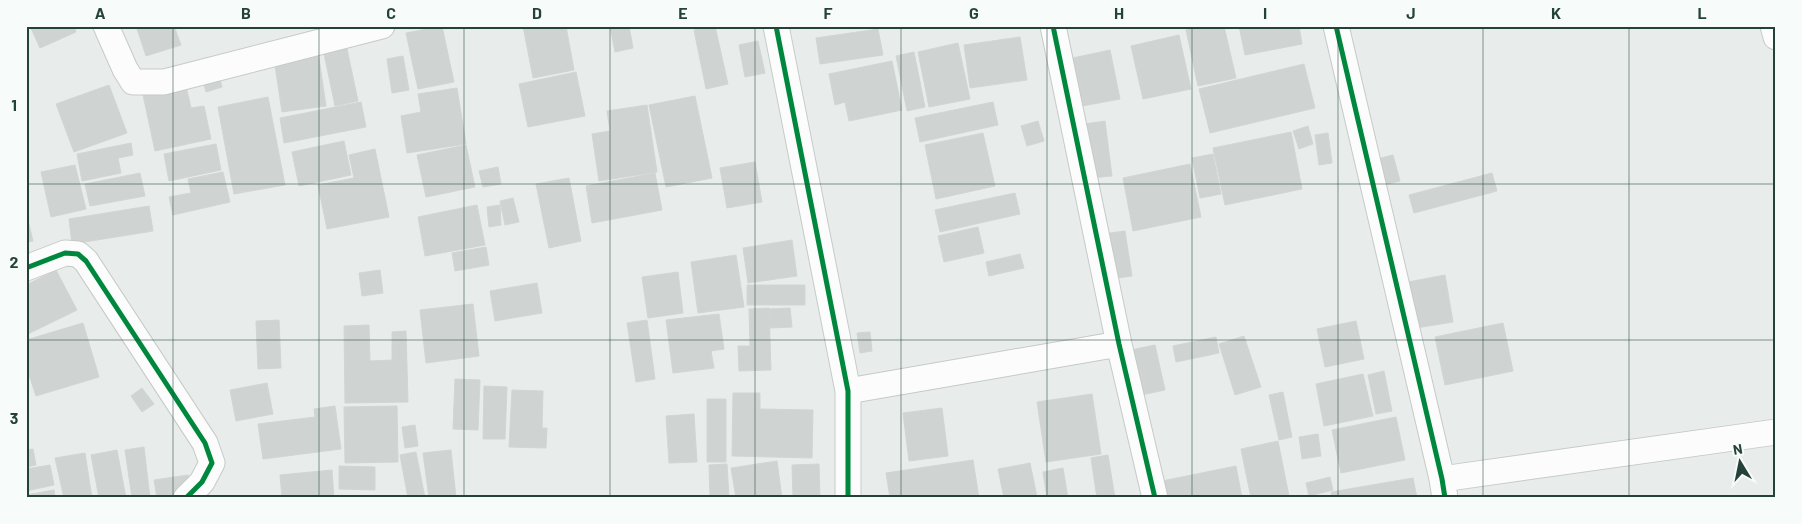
<svg xmlns="http://www.w3.org/2000/svg" width="1802" height="524" viewBox="0 0 1802 524" font-family="Barlow,sans-serif">
<style>
.building{fill:#cfd4d2;stroke:#d1d6d4}
.lines{fill:none;stroke-linecap:round;stroke-linejoin:round}
.street-casing{stroke:#c5cac8;stroke-width:27}
.street{stroke:#fcfcfc;stroke-width:25}
.cycleway-casing{stroke:#f7fbf9;stroke-width:8}
.cycleway{stroke:#00873e;stroke-width:5}
.grid{fill:none;stroke:#24423a;stroke-width:1;stroke-opacity:0.55}
.neatline{fill:none;stroke:#24423a;stroke-width:2}
.grid-label{font-size:16px;text-anchor:middle;font-weight:bold;fill:#24423a}
</style>
<rect width="100%" height="100%" fill="#e8edeb"/>
<!-- building -->
<path class="building" d="M30 26H74L76 32 40 48Z
M136 26H174L181 45 146 56Z
M442 26 454 82 418 89 406 33Z
M523 26H566L574 70 533 78Z
M610 26H629L633 48 615 52Z
M715 26 728 84 706 89 694 30Z
M1202 26H1224L1236 78 1198 86 1186 30Z
M1239 26H1299L1302 44 1245 55Z
M878 29 883 55 820 64 816 38Z
M1179 35 1191 89 1143 99 1131 46Z
M1020 37 1027 80 970 88 964 45Z
M758 41 765 73 745 77 739 45Z
M958 43 970 99 929 107 918 52Z
M346 44 358 101 335 106 323 49Z
M1110 50 1120 99 1077 107 1068 59Z
M318 52 326 106 282 112 274 59Z
M914 52 925 107 907 111 896 56Z
M403 56 409 90 392 93 387 59Z
M892 61 902 110 849 121 845 102 835 105 829 74Z
M1304 64 1315 108 1210 133 1199 89Z
M576 72 585 116 528 127 519 84Z
M219 76 222 87 206 92 203 81Z
M109 85 127 133 74 152 56 104Z
M186 86 191 108 204 106 211 139 155 151 143 95Z
M457 88 466 144 407 153 401 116 421 112 418 94Z
M695 96 712 178 666 187 649 105Z
M268 97 285 185 234 194 218 107Z
M361 102 366 127 284 143 280 118Z
M993 102 998 125 920 142 915 118Z
M647 105 657 172 599 181 592 134 610 131 607 111Z
M1038 121 1044 141 1027 146 1021 126Z
M1105 121 1112 176 1091 178 1084 124Z
M1308 126 1313 144 1299 149 1293 131Z
M1291 132 1302 189 1225 205 1213 148Z
M983 133 995 186 936 199 925 145Z
M1328 133 1332 163 1319 165 1315 135Z
M344 141 351 175 299 186 292 152Z
M131 143 133 155 118 158 121 173 82 181 77 154Z
M216 144 221 170 169 181 164 154Z
M466 145 475 187 426 197 417 155Z
M375 149 389 217 327 229 318 185 354 178 349 155Z
M1213 154 1221 194 1200 198 1192 158Z
M1393 155 1400 181 1383 185 1377 159Z
M755 162 762 202 727 208 720 168Z
M1190 164 1201 217 1133 231 1123 178Z
M75 165 86 209 51 217 41 172Z
M498 167 501 184 483 187 479 171Z
M223 172 230 202 173 215 169 197 191 193 188 179Z
M140 173 145 196 90 206 85 184Z
M655 173 662 210 592 223 586 186Z
M1492 173 1497 191 1414 213 1409 195Z
M569 178 581 241 549 248 536 184Z
M1015 193 1020 214 940 232 935 210Z
M513 198 519 222 505 225 500 201Z
M477 205 485 245 425 256 418 217Z
M500 205 501 225 489 227 487 207Z
M149 206 153 231 72 244 69 219Z
M26 212 33 241 26 242Z
M978 227 984 253 944 262 938 236Z
M1125 231 1132 276 1110 279 1103 234Z
M792 240 797 276 748 283 743 248Z
M486 247 489 265 455 271 452 253Z
M1020 254 1024 268 989 276 986 262Z
M736 255 744 307 698 313 691 262Z
M56 270 77 310 26 335V285Z
M380 270 383 293 362 296 359 273Z
M678 272 683 313 648 318 642 277Z
M1445 275 1453 322 1416 328 1408 282Z
M537 283 542 313 495 321 490 291Z
M747 285H805V305H747Z
M473 304 479 356 426 363 420 310Z
M769 308 771 370 739 371 738 346H750L749 309Z
M790 308 792 327 770 328 769 309Z
M719 314 724 349 711 351 714 368 673 373 666 320Z
M279 320 281 368 258 369 256 321Z
M647 320 655 379 636 382 627 323Z
M1356 321 1364 359 1325 367 1317 329Z
M83 323 99 377 36 396 26 366V340Z
M1503 323 1513 371 1445 385 1435 337Z
M369 325 370 361 392 360V332L406 331 408 402 345 403 344 326Z
M870 332 872 351 860 353 857 333Z
M1244 336 1261 387 1235 395 1219 344Z
M1216 337 1219 353 1176 362 1173 346Z
M1155 345 1165 390 1141 395 1131 350Z
M1384 371 1392 411 1376 414 1368 375Z
M1363 374 1373 416 1324 426 1316 384Z
M455 379 480 380 478 430 453 429Z
M267 383 273 414 236 421 230 390Z
M484 386 507 387 505 439H483Z
M142 388 154 404 142 412 131 396Z
M512 390 543 391 542 428H547L546 448 509 447Z
M1283 392 1292 437 1279 440 1269 395Z
M733 393H760V409L813 410 812 458 732 456Z
M1092 394 1101 454 1046 462 1037 402Z
M707 399H726V462H707Z
M335 406 341 449 263 459 258 424 315 417 314 409Z
M397 406 398 462 345 463 344 407Z
M942 408 948 456 909 461 903 413Z
M694 414 697 462 669 463 666 416Z
M1396 417 1405 460 1341 473 1332 430Z
M415 425 418 446 405 448 402 427Z
M1318 434 1321 456 1302 459 1299 437Z
M1278 441 1289 496 1280 498H1251L1241 449Z
M144 447 150 498H132L125 450Z
M33 449 36 465 26 467V450Z
M117 450 126 498H99L91 455Z
M451 450 456 498H429L423 453Z
M416 452 425 498H408L400 455Z
M85 453 92 498H64L55 458Z
M1108 455 1115 498H1097L1091 458Z
M973 460 979 498H890L886 473Z
M777 461 782 498H736L731 468Z
M1030 463 1037 497 1039 498H1004L998 469Z
M727 464 729 498H710L709 465Z
M819 464 820 498H793L792 465Z
M50 465 54 485 26 491V469Z
M339 466 375 467V490L339 489Z
M1236 466 1242 498H1166L1162 481Z
M1063 468 1068 498H1047L1043 472Z
M332 470 334 498H282L280 475Z
M188 475 191 498H157L154 480Z
M1330 477 1333 490 1309 496 1306 483Z
M1413 478 1417 498H1332L1331 492Z
M54 490 55 498H26V495Z"/>
<g class="lines">
<defs>
<path id="street" d="M106 26 125 69 133 82H164L382 26
M776 26 848 391V498
M1053 26 1119 344 1155 498
M1336 26 1442 479 1445 498
M1773 26 1776 37
M26 268 65 253 78 254 86 261 205 443 212 463 202 482 186 498
M848 391 1119 344
M1442 479 1776 432"/>
</defs>
<!-- street casing -->
<use href="#street" class="street-casing"/>
<!-- street -->
<use href="#street" class="street"/>
<defs>
<path id="cycleway" d="M776 26 848 391V498
M1053 26 1119 344 1155 498
M1336 26 1442 479 1445 498
M26 268 65 253 78 254 86 261 205 443 212 463 202 482 186 498"/>
</defs>
<!-- cycleway casing -->
<use href="#cycleway" class="cycleway-casing"/>
<!-- cycleway -->
<use href="#cycleway" class="cycleway"/>
</g>
<!-- grid -->
<path class="grid" d="M173 26V498M319 26V498M464 26V498M610 26V498M755 26V498M901 26V498M1047 26V498M1192 26V498M1338 26V498M1483 26V498M1629 26V498M26 184H1776M26 340H1776"/>
<!-- border -->
<rect width="1802" height="524" fill="none" stroke="#f7fbf9" stroke-width="55"/>
<!-- north arrow -->
<g transform="translate(1740 462) rotate(350)" stroke="#f7fbf9" stroke-width="4" paint-order="stroke">
<path d="M0-4L9 19L0 12L-9 19Z" fill="#24423a"/>
<text y="-8" font-size="14" font-weight="bold" text-anchor="middle" fill="#24423a">N</text>
</g>
<rect x="28" y="28" width="1746" height="468" class="neatline"/>
<g class="grid-label">
<text x="100" y="19">A</text>
<text x="246" y="19">B</text>
<text x="391" y="19">C</text>
<text x="537" y="19">D</text>
<text x="683" y="19">E</text>
<text x="828" y="19">F</text>
<text x="974" y="19">G</text>
<text x="1119" y="19">H</text>
<text x="1265" y="19">I</text>
<text x="1411" y="19">J</text>
<text x="1556" y="19">K</text>
<text x="1702" y="19">L</text>
<text x="14" y="111">1</text>
<text x="14" y="268">2</text>
<text x="14" y="424">3</text>
</g>
</svg>
